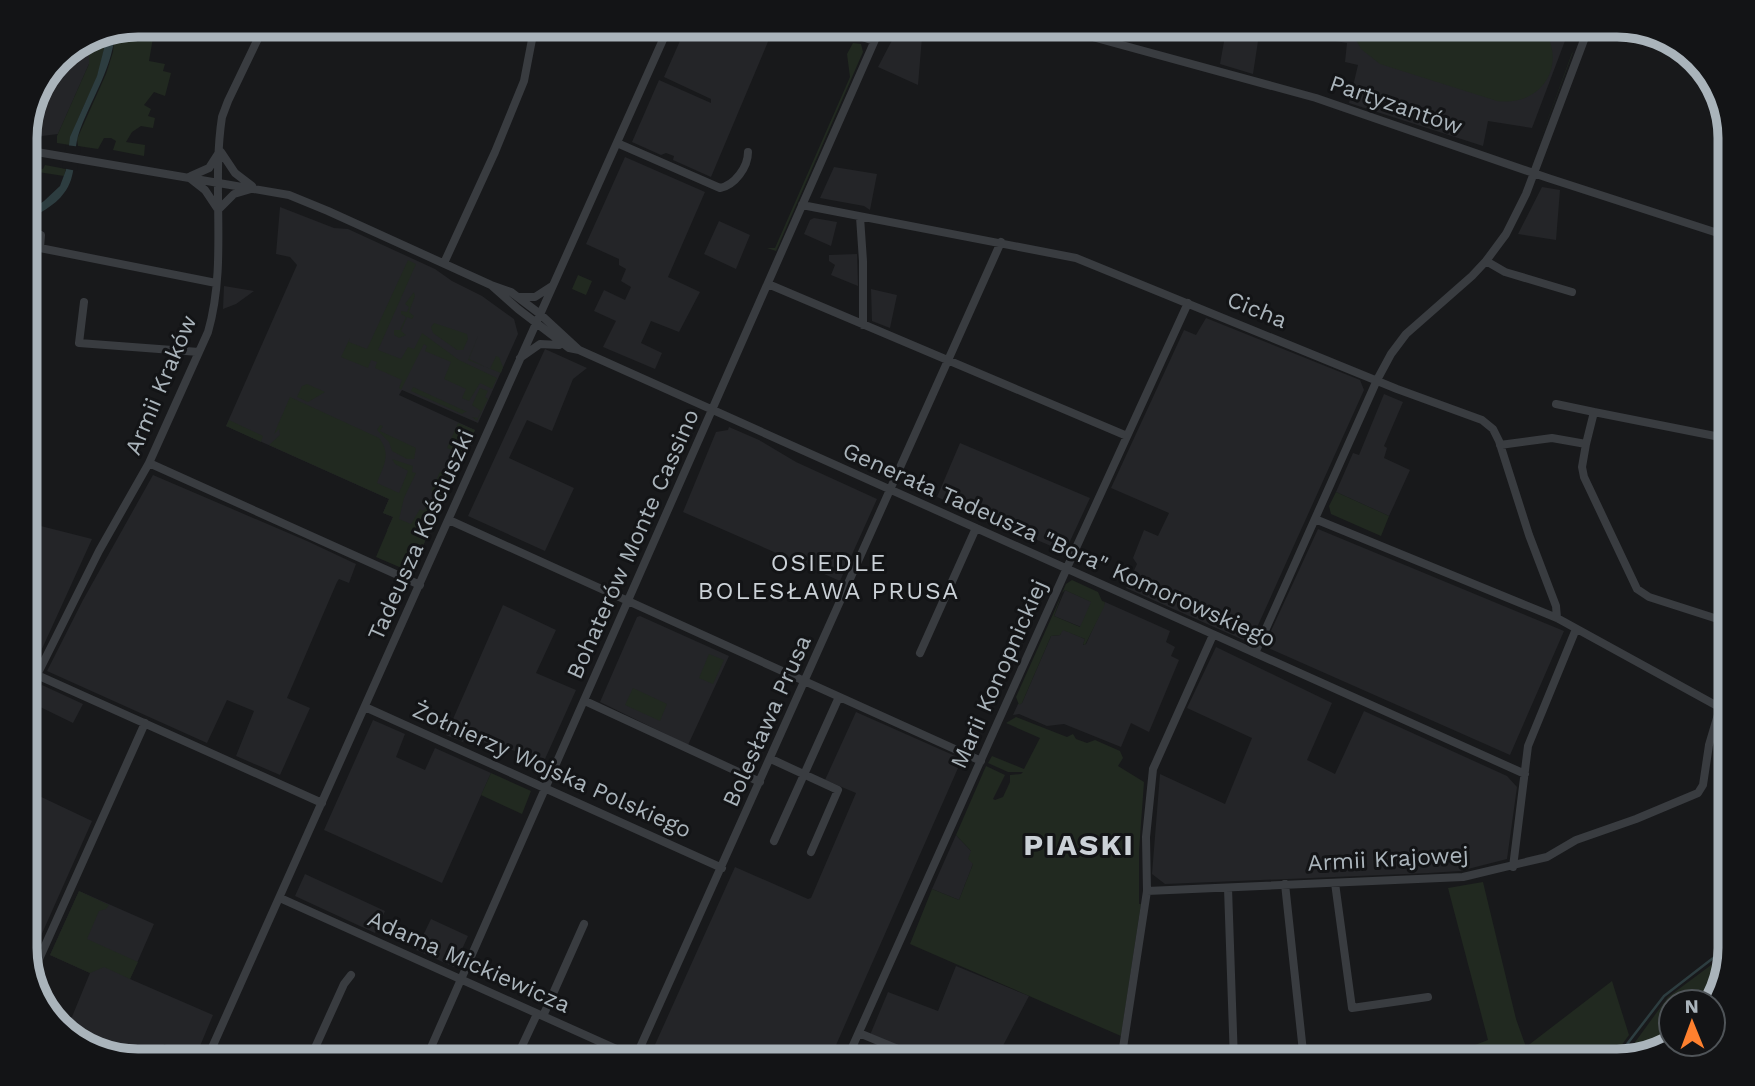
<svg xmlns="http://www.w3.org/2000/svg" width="1755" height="1086" viewBox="0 0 1755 1086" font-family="'Work Sans',sans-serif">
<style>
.built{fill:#242528}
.green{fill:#212920}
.water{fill:#2d3d40}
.pier{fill:#18191b}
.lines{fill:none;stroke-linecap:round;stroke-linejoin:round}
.stream{stroke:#2d3d40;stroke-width:2.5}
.minor{stroke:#393c40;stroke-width:8}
.labels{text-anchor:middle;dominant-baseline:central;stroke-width:6;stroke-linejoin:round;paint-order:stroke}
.street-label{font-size:23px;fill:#aab4bb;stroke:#131416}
.neighbourhood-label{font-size:24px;letter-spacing:2px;fill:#cbd1d7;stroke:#131416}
.district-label{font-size:30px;font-weight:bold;letter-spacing:2px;fill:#cbd1d7;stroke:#131416}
.rim{fill:none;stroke:#aab4bb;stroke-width:9}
</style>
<rect width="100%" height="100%" fill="#18191b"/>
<!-- built -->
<path class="built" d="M687 25H775L711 177 673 160 674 156 666 153 661 155 632 142 659 80 711 103V99L664 77Z
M900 25H923L918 85 878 67Z
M1227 25H1571L1532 128 1488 121 1483 146 1349 103 1358 65 1345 62 1347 43 1260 28 1253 74 1220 64Z
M89 45V64L58 134 42 136 25 135 58 57Z
M625 157 705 192 668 277 700 292 679 332 651 321 641 343 662 353 655 369 603 347 616 321 594 311 604 290 625 300 631 287 621 281 626 269 619 265V259L586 244Z
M834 167 877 174 870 210 864 206 820 198Z
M1542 187 1560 190 1556 240 1518 234Z
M280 207 334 228 348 229 435 269 452 281 482 296 514 319 518 334 478 423 402 390 399 395 475 430 423 546 387 530 393 517 383 513 389 499 226 426 297 265 290 257 276 254Z
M814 218 837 222 831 246 804 234 810 220Z
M719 221 750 235 736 269 704 254Z
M857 254 858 286 831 275 835 265 829 261V255Z
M224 286 254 291 236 304 223 309Z
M871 289 897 295 890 328 872 321Z
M1206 318 1360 380 1364 390 1250 643 1126 588 1137 564 1133 558 1144 530 1158 536 1169 513 1111 488 1184 330 1196 335Z
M545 349 587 368 573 379 552 431 527 420 509 458 574 488 545 551 468 516Z
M1384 394 1403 402 1384 446 1387 448 1384 458 1410 470 1389 516 1336 492 1353 453 1359 455Z
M729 427 759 440 796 462 877 499 840 581 683 512 716 432 728 430Z
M960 443 1090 498 1065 552 937 497Z
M153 475 307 541 356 564 349 583 339 579 337 582 287 698 310 708 280 775 236 756 254 711 227 700 207 743 47 671 83 600Z
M25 522 92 539 41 651 25 644Z
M1318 529 1564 631 1510 755 1264 646Z
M1065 590 1092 602 1081 627 1054 616Z
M1105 602 1170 631 1166 642 1175 647 1171 656 1179 660 1149 732 1131 723 1121 747 1064 724 1047 726 1019 714 1013 715 1018 704 1022 703 1051 636 1060 635 1062 629 1085 639 1083 645 1086 644Z
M503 605 556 630 536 673 576 690 545 759 479 741 467 735 463 742 446 735Z
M640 616 729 656 688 745 600 702 637 617Z
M1216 647 1332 703 1307 760 1335 774 1364 711 1507 776 1517 787 1507 859 1460 871 1429 873 1165 884 1152 874 1160 774 1225 804 1252 738 1187 708Z
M42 685 83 704 73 723 34 704Z
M856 712 962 759 829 1061H658L649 1058 735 867 808 899 811 898 856 793 825 780Z
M373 720 405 734 396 757 425 770 435 748 491 773 442 883 324 830Z
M35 794 92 821 28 965 25 955V817Z
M956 835 971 851 973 864 959 900 932 889Z
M305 874 385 911 375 933 295 896Z
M79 891 154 924 130 979 213 1015 195 1058 164 1044 157 1061H138L79 1044 82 1036 67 1029 90 973 50 955Z
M431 919 468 936 454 967 416 950Z
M956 966 1029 996 995 1061H938L870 1035 888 992 938 1011Z"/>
<!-- green -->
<path class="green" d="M138 25H176L154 32 149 61 165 64 163 71 171 73 165 96 154 92 144 105 151 109 148 116 155 118 153 128 141 126 132 132 126 142 145 145 144 156 113 150 116 141 111 138H104L98 149 78 146 77 139 106 74 113 52 115 34Z
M1352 25H1541C1569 62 1544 107 1497 101L1380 64 1361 49 1354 36Z
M107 37C103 53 101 67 95 82 86 103 74 123 70 145L57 143V136L89 64V45Z
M853 43 861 44 863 52 776 251 767 248H775L850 77 847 54Z
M1573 52 1534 157 1572 53Z
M25 162 38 164 36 170 43 169 45 165 66 169 64 176 25 170Z
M408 260 416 264 378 350 401 359 408 347 414 349 422 333 459 360 497 378 492 389 480 383 469 401 462 398 466 389 444 379 451 362 425 351 427 346 424 344 401 390 399 388 402 380 375 368 377 362 371 360 368 368 341 357 350 338 349 342 367 349Z
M578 275 592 281 586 295 572 289Z
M414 292 415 296 409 312 414 316 412 319 407 317 401 331 406 335 399 338 394 335V330H400L406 317 401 314V311L407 312 409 307 405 304Z
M434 323 467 334 468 339 463 350H457L433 333 431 327Z
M478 336 469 359 490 369 496 356 499 357 503 367 501 373 468 360Z
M307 384 325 392 308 402 297 397 302 386Z
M413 387 465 411H467L462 414 411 391Z
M480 388 488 391 485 397 488 399 477 421 472 417 478 418 481 411 472 405Z
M290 397 379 438C392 455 383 466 377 483L399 493 408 471 395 464 392 459 413 466 412 472 416 473 404 498 399 519 411 524 420 509 424 511 427 504 438 509 441 506 411 572 376 557 393 517 383 513 389 499 269 445 280 435 279 429 274 434Z
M229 420 263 436 261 442 226 426Z
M458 423 475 430 462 459 457 452 447 448Z
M380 425 383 426 380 431 416 448 414 459H407L392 451 389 442 377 430Z
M456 464 459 466 443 501 438 499 439 495 431 491 440 472 450 476Z
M1336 492 1389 516 1381 536 1331 514 1329 506Z
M1072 580 1098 592 1102 601 1105 602 1104 607 1085 645 1083 644 1085 639 1063 630 1060 635 1051 636 1022 703 1019 705 1016 697 1062 594 1054 616 1080 627 1091 602 1065 590 1062 593 1066 584Z
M709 654 724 660 713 684 699 678Z
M633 688 667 704 660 721 625 705Z
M1016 717 1067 737 1073 734 1076 739 1087 743 1095 740 1120 751 1123 758 1118 766 1144 782 1139 851V904H1141L1121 1036 910 944 932 889 959 900 973 864 968 859 971 851 956 835 986 766 1005 775 993 799 995 800 1003 797 1010 782V775L1021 774 1023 772H1008L988 763 992 756 1024 769 1040 738 1006 723Z
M491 773 531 791 522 814 481 795Z
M1483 882 1516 1019 1526 1047 1612 981 1629 1035 1610 1061H1433L1488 1040 1448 888Z
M79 891 109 905 106 909 99 911 87 939 138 962 130 979 104 967 90 973 50 955Z
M1730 951 1713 1006V1002H1671V1044H1676L1622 1060 1668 997Z"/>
<!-- water -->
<path class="water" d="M115 34C111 72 90 100 78 136 73 154 77 177 64 193 55 206 37 214 25 222V214L44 201 60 186 66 170 70 137 97 76 107 37Z"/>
<!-- pier -->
<path class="pier" d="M66 145 81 147 77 171 62 168Z"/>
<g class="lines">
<!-- stream -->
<path class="stream" d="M1614 1061 1664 996 1730 945"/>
<!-- minor -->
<path class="minor" d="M599 24 637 27 666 33
M825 24 874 41
M1045 24 1316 98 1548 178 1730 237
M175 37 218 24
M617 143 720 188C735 185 748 167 748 152
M25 150 289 195 328 211 491 285 511 292 540 314 579 350
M221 152 235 173 252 186
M191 176 209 168 218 154
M191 179 205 190 217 208
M802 205 1076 258 1397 389 1482 420 1493 429 1499 441 1529 535 1556 606 1557 618
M219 209 234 194 251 189
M860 217 863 261V325
M40 248 41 235 35 233 30 234 28 242 40 248 216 283
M1486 261 1505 272 1572 292
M444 263 495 152 524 81 535 24
M768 284 1127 436
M491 285 518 309 569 348 579 350 1525 774
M520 297H535L552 286
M84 302 79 343 199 352
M520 358 540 344 559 345
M1556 404 1594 412
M1586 444 1594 412 1730 439
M1500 445 1552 438 1586 444 1582 467 1584 477 1637 589 1649 597 1730 623
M149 463 420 585
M1315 519 1557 618 1730 713
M449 520 981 761
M920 653 976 528
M1255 653 1377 380 1391 354 1406 334 1472 276 1486 261 1506 234 1526 194 1590 24
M37 675 322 803
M25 699 99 551 149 463 208 332C228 263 211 188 222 117L228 101 265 24
M585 701 760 782
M365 707 722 868
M771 759 838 790 811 852
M774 841 839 697
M1513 867 1528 746 1576 629
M1335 883 1352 1008 1428 997
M1285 884 1304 1061
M1228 888 1234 1061
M1147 891 1146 837 1153 769 1213 635
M280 898 643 1061
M31 977 145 723
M543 1016 584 924
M859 1033 927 1061
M206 1061 670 24
M309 1061 344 984 351 975
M425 1061 882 24
M515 1061 537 1014
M634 1061 1001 242
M846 1061 1075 550 1188 303
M1121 1061 1147 891 1463 877 1547 857 1576 840 1636 819 1698 793 1703 785 1709 745 1720 708"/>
</g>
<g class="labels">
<!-- street labels -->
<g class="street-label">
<text transform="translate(1396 105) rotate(19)">Partyzantów</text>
<text transform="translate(1257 310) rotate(22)">Cicha</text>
<text transform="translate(161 385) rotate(-67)">Armii Kraków</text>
<text transform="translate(421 535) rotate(-66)">Tadeusza Kościuszki</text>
<text transform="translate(633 544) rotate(-66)">Bohaterów Monte Cassino</text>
<text transform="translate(1059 545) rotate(24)">Generała Tadeusza "Bora" Komorowskiego</text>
<text transform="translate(999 674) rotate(-66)">Marii Konopnickiej</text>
<text transform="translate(767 721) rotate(-66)">Bolesława Prusa</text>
<text transform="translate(552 770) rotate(24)">Żołnierzy Wojska Polskiego</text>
<text transform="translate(1388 859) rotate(-3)">Armii Krajowej</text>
<text transform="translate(469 962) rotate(24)">Adama Mickiewicza</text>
</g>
<!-- neighbourhood labels -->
<g class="neighbourhood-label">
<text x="829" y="563">OSIEDLE<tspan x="829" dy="28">BOLESŁAWA PRUSA</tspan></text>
</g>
<!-- district labels -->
<g class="district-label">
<text x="1079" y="844">PIASKI</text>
</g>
</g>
<!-- crop -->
<path d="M0 0H1755V1086H0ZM138 37H1617A101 101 0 0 1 1718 138V948A101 101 0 0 1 1617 1049H138A101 101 0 0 1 37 948V138A101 101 0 0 1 138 37Z" fill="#131416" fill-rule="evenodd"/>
<path class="rim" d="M138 37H1617A101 101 0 0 1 1718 138V948A101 101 0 0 1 1617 1049H138A101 101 0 0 1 37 948V138A101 101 0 0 1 138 37Z"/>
<!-- north arrow -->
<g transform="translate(1692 1023) rotate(359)"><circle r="33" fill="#131416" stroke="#4f5458" stroke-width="2"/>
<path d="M0-5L12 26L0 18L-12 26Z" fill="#fe802e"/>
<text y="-10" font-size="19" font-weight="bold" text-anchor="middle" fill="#aab4bb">N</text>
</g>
</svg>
